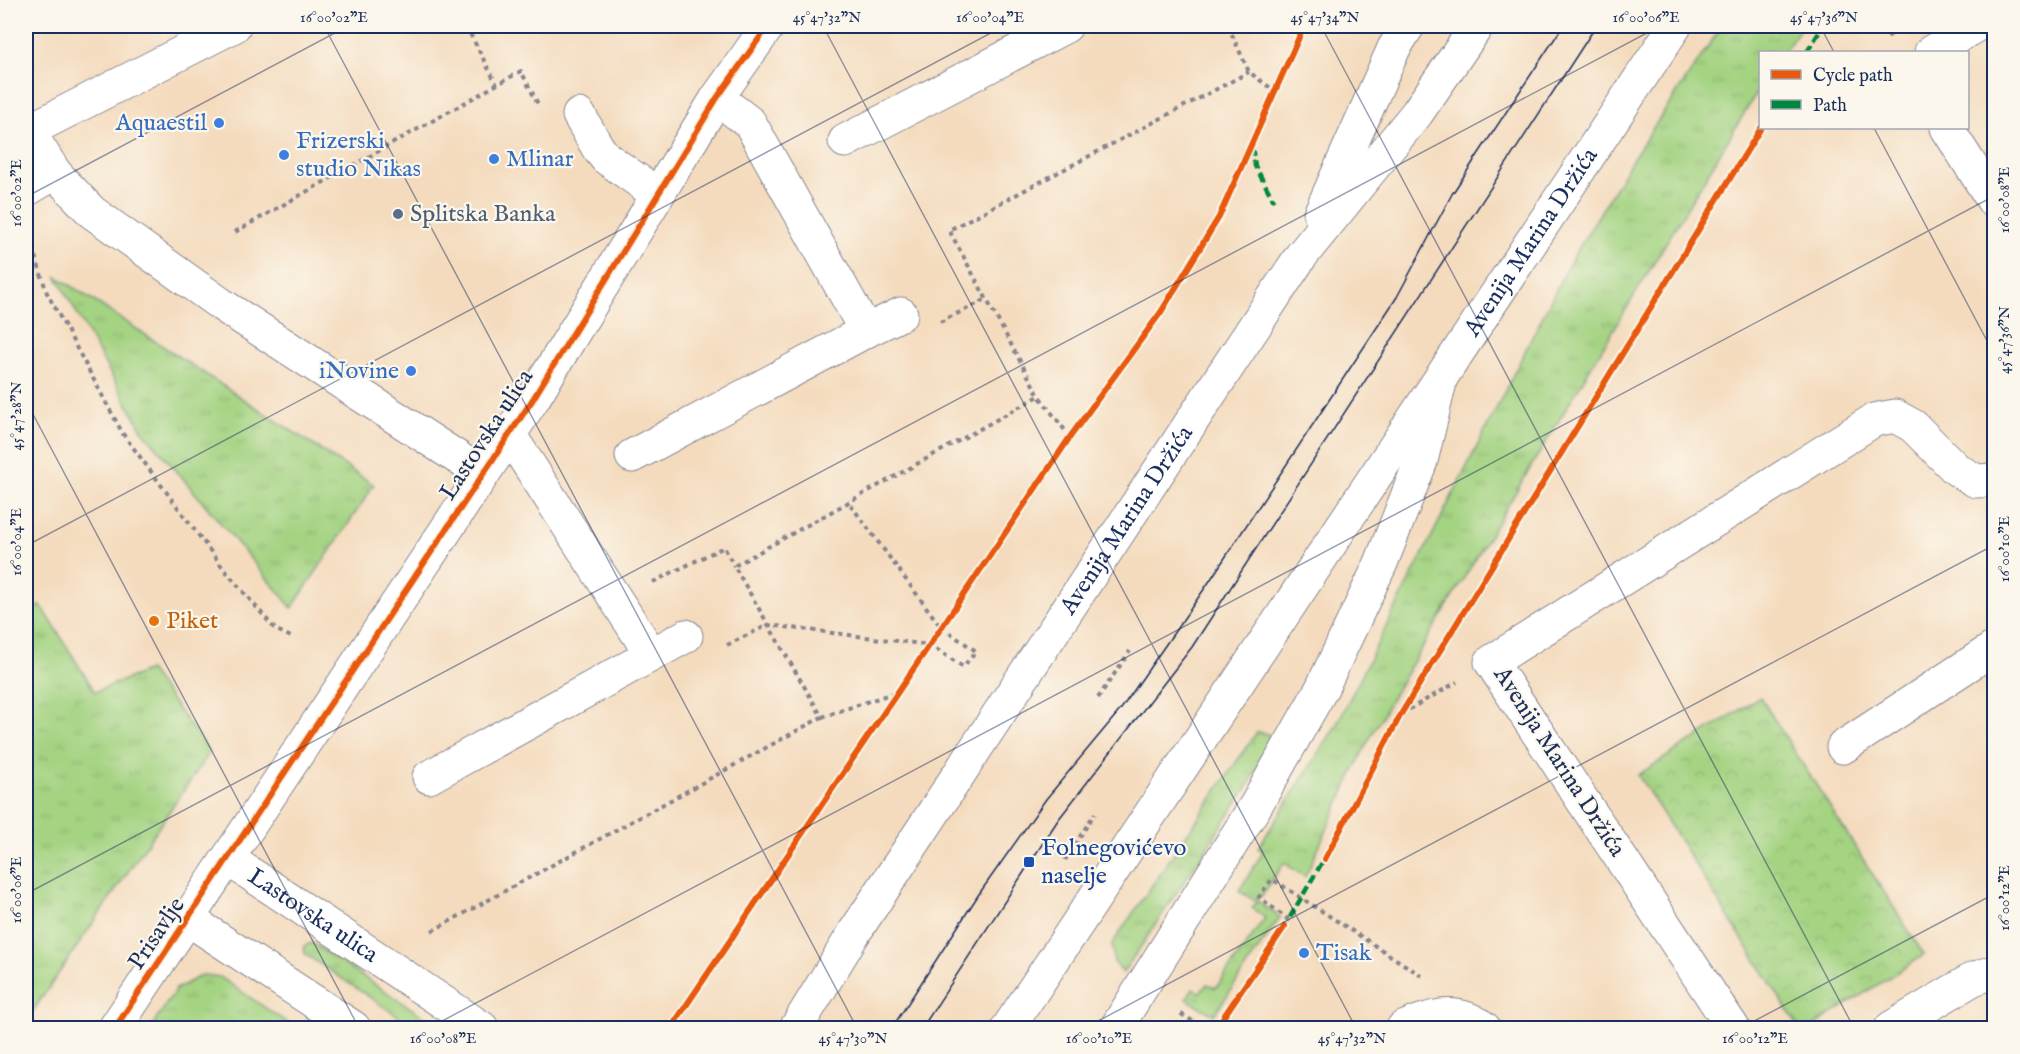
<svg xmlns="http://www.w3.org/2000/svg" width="2020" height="1054" viewBox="0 0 2020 1054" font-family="'IM FELL English',serif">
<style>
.grass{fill:url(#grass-tufts);stroke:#608170;stroke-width:1.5}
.park{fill:url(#park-crowns);stroke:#608170;stroke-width:1.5}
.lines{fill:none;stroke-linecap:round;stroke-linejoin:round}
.minor-casing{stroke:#88858e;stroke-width:35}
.major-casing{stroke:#88858e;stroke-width:35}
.path{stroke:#88858e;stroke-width:4;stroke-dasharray:4.5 4.5;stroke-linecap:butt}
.minor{stroke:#fff;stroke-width:33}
.major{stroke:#fff;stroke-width:33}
.tram{stroke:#1b2f5e;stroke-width:1.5}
.quiet{stroke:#00873e;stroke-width:4.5;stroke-dasharray:9 4.5;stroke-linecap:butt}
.cycleway-casing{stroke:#fbf7ec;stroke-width:10}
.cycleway{stroke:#e8590c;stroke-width:6}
.ticks{fill:none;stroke:#1b2f5e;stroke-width:1.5;stroke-opacity:0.45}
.shop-dot{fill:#3f7fe0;stroke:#fbf7ec;stroke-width:2}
.service-dot{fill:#5c6f8a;stroke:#fbf7ec;stroke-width:2}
.food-dot{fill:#e8710a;stroke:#fbf7ec;stroke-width:2}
.transit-dot{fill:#1a4fb4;stroke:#fbf7ec;stroke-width:2}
.labels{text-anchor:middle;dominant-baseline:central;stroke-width:4.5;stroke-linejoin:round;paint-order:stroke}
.shop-label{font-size:24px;fill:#366cbe;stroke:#fbf7ec;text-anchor:start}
.service-label{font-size:24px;fill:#4e5e75;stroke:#fbf7ec;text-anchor:start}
.street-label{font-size:24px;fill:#1b2f5e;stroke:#fbf7ec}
.food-label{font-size:24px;fill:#c56008;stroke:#fbf7ec;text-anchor:start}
.transit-label{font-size:24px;fill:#164399;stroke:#fbf7ec;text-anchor:start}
.neatline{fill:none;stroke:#1b2f5e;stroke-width:2}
.ticks-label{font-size:15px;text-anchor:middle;fill:#1b2f5e}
</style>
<defs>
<pattern id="grass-tufts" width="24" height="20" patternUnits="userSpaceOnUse" patternTransform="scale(1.5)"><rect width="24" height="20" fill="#a4d382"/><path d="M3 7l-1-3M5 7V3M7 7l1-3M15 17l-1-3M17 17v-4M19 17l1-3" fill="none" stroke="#8db573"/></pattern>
<pattern id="park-crowns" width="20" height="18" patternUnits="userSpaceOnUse" patternTransform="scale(1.5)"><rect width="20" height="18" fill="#a4d382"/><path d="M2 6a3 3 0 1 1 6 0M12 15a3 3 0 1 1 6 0" fill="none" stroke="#8db573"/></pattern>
</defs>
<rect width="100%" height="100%" fill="#fbf7ec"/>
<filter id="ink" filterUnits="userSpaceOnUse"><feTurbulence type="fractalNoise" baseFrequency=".0167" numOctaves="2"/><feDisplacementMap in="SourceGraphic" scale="12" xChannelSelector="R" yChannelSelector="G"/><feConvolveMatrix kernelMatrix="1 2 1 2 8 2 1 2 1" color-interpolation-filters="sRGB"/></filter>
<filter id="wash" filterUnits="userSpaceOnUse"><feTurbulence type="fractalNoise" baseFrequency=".008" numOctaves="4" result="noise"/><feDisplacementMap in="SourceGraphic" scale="24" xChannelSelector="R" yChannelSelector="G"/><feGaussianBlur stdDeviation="1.35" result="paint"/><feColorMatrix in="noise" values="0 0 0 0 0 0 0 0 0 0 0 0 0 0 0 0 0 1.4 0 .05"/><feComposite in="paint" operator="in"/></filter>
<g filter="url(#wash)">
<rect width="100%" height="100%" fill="#f4dbbe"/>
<!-- grass -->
<path class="grass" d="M1722 26H1802L1784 52H1760V87L1400 684 1364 749 1305 877 1284 863 1262 896 1259 895 1255 901 1239 891 1263 852 1258 848 1336 726 1568 266 1635 155Z
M56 276 374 485 292 608 142 430Z
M41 605 95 692 149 670 210 752 26 1021V613Z
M1257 732 1268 734 1270 743 1248 786 1123 973 1114 962 1112 944Z
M1258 901 1280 917 1214 1015 1186 999 1193 988 1200 993 1207 984 1216 988 1265 918 1252 908Z
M312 943 441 1028H416L305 954 304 946Z
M202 975 220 977 295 1028H151L176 989Z"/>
<!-- park -->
<path class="park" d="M1760 697 1924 955 1810 1028H1799L1638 775Z"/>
</g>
<g filter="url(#ink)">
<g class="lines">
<defs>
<g id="minor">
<path d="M1931 52 1975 26"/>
<path d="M579 115 598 148 606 158 657 194"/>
<path d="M26 127 55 173 92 212 222 305 483 474"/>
<path d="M1947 128 1994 202"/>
<path d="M28 131 234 26"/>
<path d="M845 141 1066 26"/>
<path d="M26 190 55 173"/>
<path d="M866 331 901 314"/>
<path d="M509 434 651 654"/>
<path d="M632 456 866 331 750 123 717 98"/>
<path d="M1843 747 1994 648"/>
<path d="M429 777 686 636"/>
<path id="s1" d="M228 859 482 1028"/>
<path d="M188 919 354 1028"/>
<path d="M115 1028 533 399 717 98 768 26"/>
<path d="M1116 1028 1256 805 1322 688 1381 563 1421 461 1440 382"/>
<path d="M1403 1028C1431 1016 1457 1007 1484 1028"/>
<path d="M1733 1028 1491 662 1874 420 1895 416 1913 426 1956 469 1976 481 1994 480"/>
<path d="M1891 1028 1973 979 1994 972"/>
</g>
<g id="major">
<path d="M1320 214 1394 48 1408 26"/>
<path id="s2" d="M796 1028 854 933 1301 256 1417 113 1477 26"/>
<path id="s3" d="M1008 1028 1675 26"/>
</g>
</defs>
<!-- minor casing -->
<use href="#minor" class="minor-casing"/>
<!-- major casing -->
<use href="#major" class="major-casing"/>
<!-- path -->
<path class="path" d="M466 26 497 85
M1228 26 1249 72 1276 92
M1883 26 1891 39
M235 232 521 71 538 104
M30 239 47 293 123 434 223 568 275 629 291 637
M940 322 985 300
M1070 437 1039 396 949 230 1249 72
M653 582 724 547 734 566
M727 645 768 625 930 645 963 667 976 651 941 627 850 504
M1098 698 1130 651
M1401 714 1457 682
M822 717 899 691
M1065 860 1095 813
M1289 920 1259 897 1272 879 1422 976
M432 931 822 717 734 566 1039 396
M1181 1014 1204 1028"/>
<!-- minor -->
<use href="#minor" class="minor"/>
<!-- major -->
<use href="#major" class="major"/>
<!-- tram -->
<path class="tram" d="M892 1028 979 894 1046 799 1121 709 1207 585 1397 297 1452 194 1563 26
M922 1028 1058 820 1192 647 1596 26"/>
<!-- quiet -->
<path class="quiet" d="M1807 52 1823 26
M1252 147 1255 166 1274 201
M1283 929 1327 854"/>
<defs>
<path id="cycleway" d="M1325 859 1401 714 1761 128
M115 1028 533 399 717 98 768 26
M671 1028 1070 437 1161 312 1219 217 1304 26
M1216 1028 1285 926"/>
</defs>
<!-- cycleway casing -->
<use href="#cycleway" class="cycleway-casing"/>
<!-- cycleway -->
<use href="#cycleway" class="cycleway"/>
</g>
</g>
<!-- ticks -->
<path class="ticks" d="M324 26 857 1028M823 26 1356 1028M1321 26 1854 1028M1820 26 1834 52M1874 128 1994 354M26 197 348 26M26 401 359 1028M26 546 1004 26M26 894 1660 26M429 1028 1994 196M1085 1028 1994 545M1741 1028 1994 894"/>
<!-- markers -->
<g class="shop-dot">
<circle cx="219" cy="123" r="6"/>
<circle cx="284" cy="155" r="6"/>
<circle cx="494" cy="159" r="6"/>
<circle cx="411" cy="371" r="6"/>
<circle cx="1304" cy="953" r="6"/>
</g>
<circle class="service-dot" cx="398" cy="214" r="6"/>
<circle class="food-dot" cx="154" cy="621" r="6"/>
<rect class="transit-dot" x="1023" y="856" width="12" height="12" rx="3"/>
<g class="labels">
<!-- shop labels -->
<g class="shop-label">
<text x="207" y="123" text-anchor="end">Aquaestil</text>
<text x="296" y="141">Frizerski<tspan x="296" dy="28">studio Nikas</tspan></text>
<text x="506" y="159">Mlinar</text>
<text x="399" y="371" text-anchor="end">iNovine</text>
<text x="1316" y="953">Tisak</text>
</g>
<!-- service labels -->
<g class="service-label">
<text x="410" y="214">Splitska Banka</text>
</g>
<!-- street labels -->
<g class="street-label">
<text stroke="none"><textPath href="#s3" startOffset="944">Avenija Marina Držića</textPath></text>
<text transform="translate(487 435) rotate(-57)">Lastovska ulica</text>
<text stroke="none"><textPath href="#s2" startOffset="606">Avenija Marina Držića</textPath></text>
<text transform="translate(1559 762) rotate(57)">Avenija Marina Držića</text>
<text stroke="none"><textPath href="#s1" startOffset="102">Lastovska ulica</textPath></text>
<text transform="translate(157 934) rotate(-56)">Prisavlje</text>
</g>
<!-- food labels -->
<g class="food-label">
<text x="166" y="621">Piket</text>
</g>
<!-- transit labels -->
<g class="transit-label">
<text x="1041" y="848">Folnegovićevo<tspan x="1041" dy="28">naselje</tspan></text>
</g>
</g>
<!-- margin -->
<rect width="2020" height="1054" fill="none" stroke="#fbf7ec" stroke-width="66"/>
<!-- legend -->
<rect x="1759" y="51" width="210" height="78" fill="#fbf7ec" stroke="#a1a7b3" stroke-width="1.5"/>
<rect x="1771" y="70" width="30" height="9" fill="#e8590c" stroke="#a1a7b3" stroke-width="1.5"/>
<text x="1813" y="81" font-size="18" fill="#1b2f5e">Cycle path</text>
<rect x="1771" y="100" width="30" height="9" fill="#00873e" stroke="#a1a7b3" stroke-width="1.5"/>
<text x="1813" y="111" font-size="18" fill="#1b2f5e">Path</text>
<rect x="33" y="33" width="1954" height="988" class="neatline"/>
<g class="ticks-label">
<text x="334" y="22">16°00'02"E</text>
<text x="827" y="22">45°47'32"N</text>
<text x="990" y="22">16°00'04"E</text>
<text x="1325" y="22">45°47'34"N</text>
<text x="1646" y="22">16°00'06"E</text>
<text x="1824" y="22">45°47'36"N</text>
<text transform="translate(16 193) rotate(-90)" y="5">16°00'02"E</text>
<text transform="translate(2004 200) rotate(-90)" y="5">16°00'08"E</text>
<text transform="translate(2004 340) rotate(-90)" y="5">45°47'36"N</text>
<text transform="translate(16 416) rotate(-90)" y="5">45°47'28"N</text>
<text transform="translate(16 542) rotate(-90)" y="5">16°00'04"E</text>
<text transform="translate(2004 549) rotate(-90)" y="5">16°00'10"E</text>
<text transform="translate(16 890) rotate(-90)" y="5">16°00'06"E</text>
<text transform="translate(2004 898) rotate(-90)" y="5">16°00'12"E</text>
<text x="443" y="1043">16°00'08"E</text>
<text x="853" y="1043">45°47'30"N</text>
<text x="1099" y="1043">16°00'10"E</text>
<text x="1352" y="1043">45°47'32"N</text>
<text x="1755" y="1043">16°00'12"E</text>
</g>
</svg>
